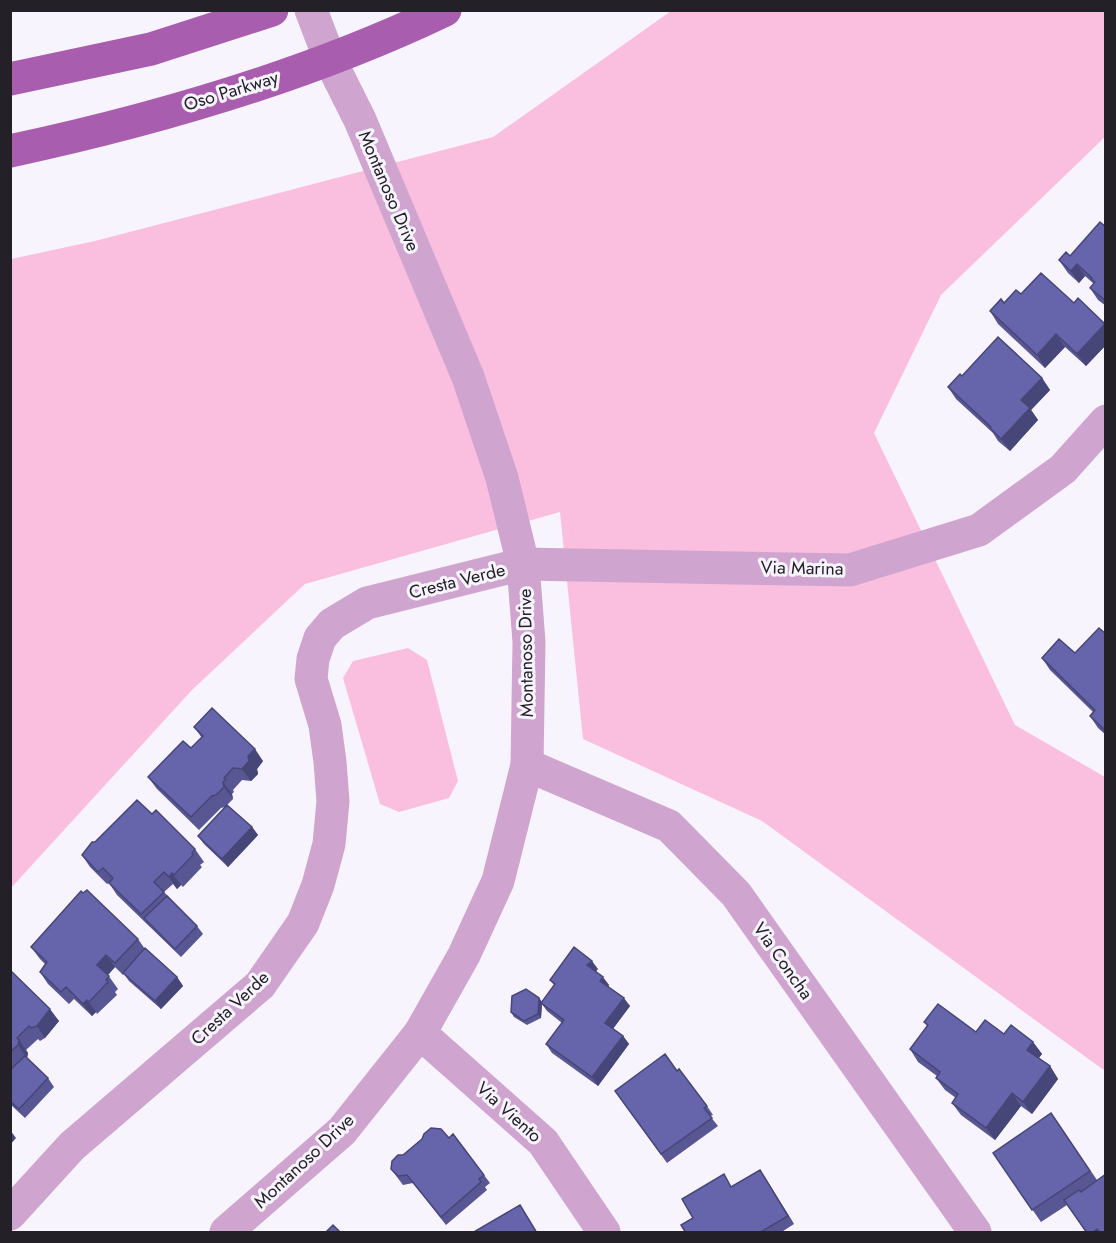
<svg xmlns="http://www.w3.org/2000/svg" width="1116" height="1243" viewBox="0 0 1116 1243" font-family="Jost,sans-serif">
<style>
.green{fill:#fabfde}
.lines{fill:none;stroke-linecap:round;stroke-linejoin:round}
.minor{stroke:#cfa5d0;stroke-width:33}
.tertiary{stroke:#cfa5d0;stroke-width:33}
.primary{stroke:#a95dae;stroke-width:33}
.wall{fill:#585693}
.shaded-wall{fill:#474678}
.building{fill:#6664ab;stroke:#474678;stroke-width:1.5}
.labels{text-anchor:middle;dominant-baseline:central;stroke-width:6;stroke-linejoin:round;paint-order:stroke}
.street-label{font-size:18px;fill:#232127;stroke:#f8f4fe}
</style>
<rect width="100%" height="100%" fill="#f8f4fe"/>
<!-- green -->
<path class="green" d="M671 11H1105V137L941 295 874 433 1015 725 1105 777V1071L762 821 583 739 560 512 305 584 192 690 11 888V259L95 241 493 137Z
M408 648 427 660 458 781 449 798 399 812 380 804 343 678 353 661Z"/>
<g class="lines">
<!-- minor -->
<path class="minor" d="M527 765 669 826 736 894 975 1232
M420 1033 543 1142 604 1232
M10 1214 72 1146 260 985 303 923 318 885 329 844 333 801 330 762 325 725 311 679 313 659 320 638 332 624 367 603 523 564 850 570 979 530 1063 469 1106 421"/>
<!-- tertiary -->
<path class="tertiary" d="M226 1232 342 1131 420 1033 464 955 498 881 527 765 529 642 523 564 502 478 468 377 360 120 330 60 311 10"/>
<!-- primary -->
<path class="primary" d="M10 79 151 49 272 10
M10 151C159 119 307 76 445 10"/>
</g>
<!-- wall -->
<path class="wall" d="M1106 227V306L1098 300 1090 288 1094 284 1085 276 1079 283 1068 273 1059 260 1070 256Z
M1021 294 1106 324V345L1086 366 1065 347 1045 368 998 324 990 311Z
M962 376 1042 378 1050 390 1031 410 1038 420 1010 451 998 441 993 433 956 399 948 387Z
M1106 634V735L1098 728 1090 716 1093 712 1050 670 1042 658 1075 653Z
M194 727 263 761 257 769 258 774 251 781 242 780 233 790 234 792 232 794 233 799 227 805 252 827 258 835 228 867 204 844 198 836 225 807 221 808 199 830 157 789 148 777 191 748 202 738Z
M152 814 195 849 204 862 200 865 202 867 183 887 181 885 177 889 173 884 164 892 197 926 203 934 181 957 117 895 109 883 107 884 90 867 82 855 95 842Z
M138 939 145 949 177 977 183 986 161 1009 129 981 124 974 123 975 115 967 108 975 118 989 115 992 117 995 97 1014 96 1012 92 1016 74 999 69 1004 48 984 40 972 45 964 40 959 31 947Z
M598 969 596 971 609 985 608 986 630 1006 613 1029 623 1036 629 1044 598 1086 552 1053 546 1044 562 1023 547 1011 542 1004 541 1018 527 1025 514 1017 511 1012 539 998 542 1002 554 985 550 980Z
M10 970 59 1021 45 1038 40 1041 38 1039 26 1050 28 1053 27 1058 48 1078 54 1087 25 1118 10 1104Z
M924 1022 976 1032 1004 1034 1033 1042 1042 1054 1038 1058 1050 1066 1058 1079 1032 1114 1021 1106 995 1140 961 1115 952 1103 956 1098 945 1090 936 1078 937 1076 918 1062 910 1049 927 1026Z
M677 1071 707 1106 713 1115 710 1116 718 1126 667 1163 615 1091Z
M1051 1113 1097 1180 1106 1233H1087L1067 1205 1041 1222 993 1153Z
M391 1169 484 1175 490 1183 485 1187 487 1190 446 1225 413 1183 403 1185Z
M760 1170 794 1224 780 1233H686L693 1218 732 1187Z"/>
<!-- shaded-wall -->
<path class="shaded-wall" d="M1077 264 1085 276 1079 283 1071 271Z
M1105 324 1106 345 1086 366 1077 354Z
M1056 334 1065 347 1045 368 1037 355Z
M1042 378 1050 390 1031 410 1038 420 1010 451 1001 439 1021 400Z
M255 749 263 761 257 769 258 774 251 781 242 769 248 756Z
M223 782 232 794 233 799 224 787Z
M252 827 258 835 228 867 222 859Z
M172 873 181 885 177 889 169 877Z
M106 955 115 967 106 977 97 965Z
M592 961 598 969 593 974 587 965Z
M177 977 183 986 161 1009 155 1001Z
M603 977 609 985 606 989 600 981Z
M539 998 542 1002 541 1018 538 1014Z
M624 998 630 1006 611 1031 605 1023Z
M87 1000 96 1012 92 1016 83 1004Z
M50 1009 59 1021 45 1038 37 1026Z
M623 1036 629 1044 598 1086 592 1077Z
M19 1040 28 1053 27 1058 18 1045Z
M1033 1042 1042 1054 1036 1062 1027 1050Z
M1050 1066 1058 1079 1032 1114 1023 1102Z
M1012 1093 1021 1106 995 1140 986 1128Z
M10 1130 16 1138 10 1145Z
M760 1170 766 1179 794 1224 788 1216Z"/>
<!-- building -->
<path class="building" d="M1100 222 1106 227V301L1090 288 1095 282 1091 279 1092 278 1077 264 1071 271 1059 260 1066 252 1070 256Z
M1041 273 1074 303 1078 298 1105 324 1077 354 1056 334 1037 355 990 311 1001 299 1004 303 1016 290 1021 294Z
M998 337 1042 378 1021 400 1030 408 1001 439 990 428 991 427 948 387 960 374 962 376Z
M1099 628 1106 634V731L1090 716 1095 710 1042 658 1059 639 1075 653Z
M212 708 255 749 248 756 249 761 242 769 233 768 224 778 226 780 223 782 224 787 216 795 212 796 191 817 148 777 183 741 191 748 203 736 194 727Z
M137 800 152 814 156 810 195 849 192 853 193 855 174 875 172 873 169 877 164 872 154 882 164 892 141 914 109 883 113 878 103 868 98 872 82 855 92 842H95Z
M227 805 252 827 222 859 198 836Z
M87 890 138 939 115 963 106 955 97 965 109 976 106 980 108 982 89 1002 87 1000 83 1004 66 987 61 992 40 972 47 962 31 947 81 891 83 893Z
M167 896 197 926 175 949 144 918Z
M574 947 592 961 587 965 603 977 600 981 624 998 605 1023 623 1036 592 1077 546 1044 564 1020 541 1003 555 984 550 980Z
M145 948 177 977 155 1001 123 973Z
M10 970 50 1009 37 1026 31 1028 29 1026 17 1038 19 1040 18 1045 10 1052Z
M526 989 539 998 538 1014 524 1021 511 1012 512 996Z
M938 1004 976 1032 985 1020 1004 1034 1011 1025 1033 1042 1027 1050 1050 1066 1023 1102 1012 1093 986 1128 952 1103 958 1094 936 1078 940 1072 910 1049 928 1025 924 1022Z
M665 1054 677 1071 679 1069 707 1106 704 1108 712 1118 661 1154 615 1091Z
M25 1056 48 1078 19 1109 10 1101V1070Z
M1051 1113 1090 1171 1032 1210 993 1153Z
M431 1128 441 1129 449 1138 453 1134 484 1175 479 1179 481 1182 441 1217 407 1175 398 1176 391 1169 392 1161 398 1155H403L422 1139 424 1134Z
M760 1170 788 1216 759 1233H686L681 1225 693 1218 682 1199 724 1174 731 1187Z
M1106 1174V1233H1100L1097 1229 1092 1233H1087L1064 1200 1079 1190 1081 1192Z
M520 1205 537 1233H472Z
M333 1225 341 1233H325Z"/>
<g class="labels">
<!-- street labels -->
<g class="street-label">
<text transform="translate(231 91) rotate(-17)">Oso Parkway</text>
<text transform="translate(389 191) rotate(67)">Montanoso Drive</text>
<text transform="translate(802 568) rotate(1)">Via Marina</text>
<text transform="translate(457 581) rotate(-14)">Cresta Verde</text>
<text transform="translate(526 653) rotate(-91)">Montanoso Drive</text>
<text transform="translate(783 961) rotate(55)">Via Concha</text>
<text transform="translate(230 1008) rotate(-43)">Cresta Verde</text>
<text transform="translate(509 1112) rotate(42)">Via Viento</text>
<text transform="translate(304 1161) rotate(-43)">Montanoso Drive</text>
</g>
</g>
<!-- border -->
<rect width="1116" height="1243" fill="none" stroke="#232127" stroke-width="24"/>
</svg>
